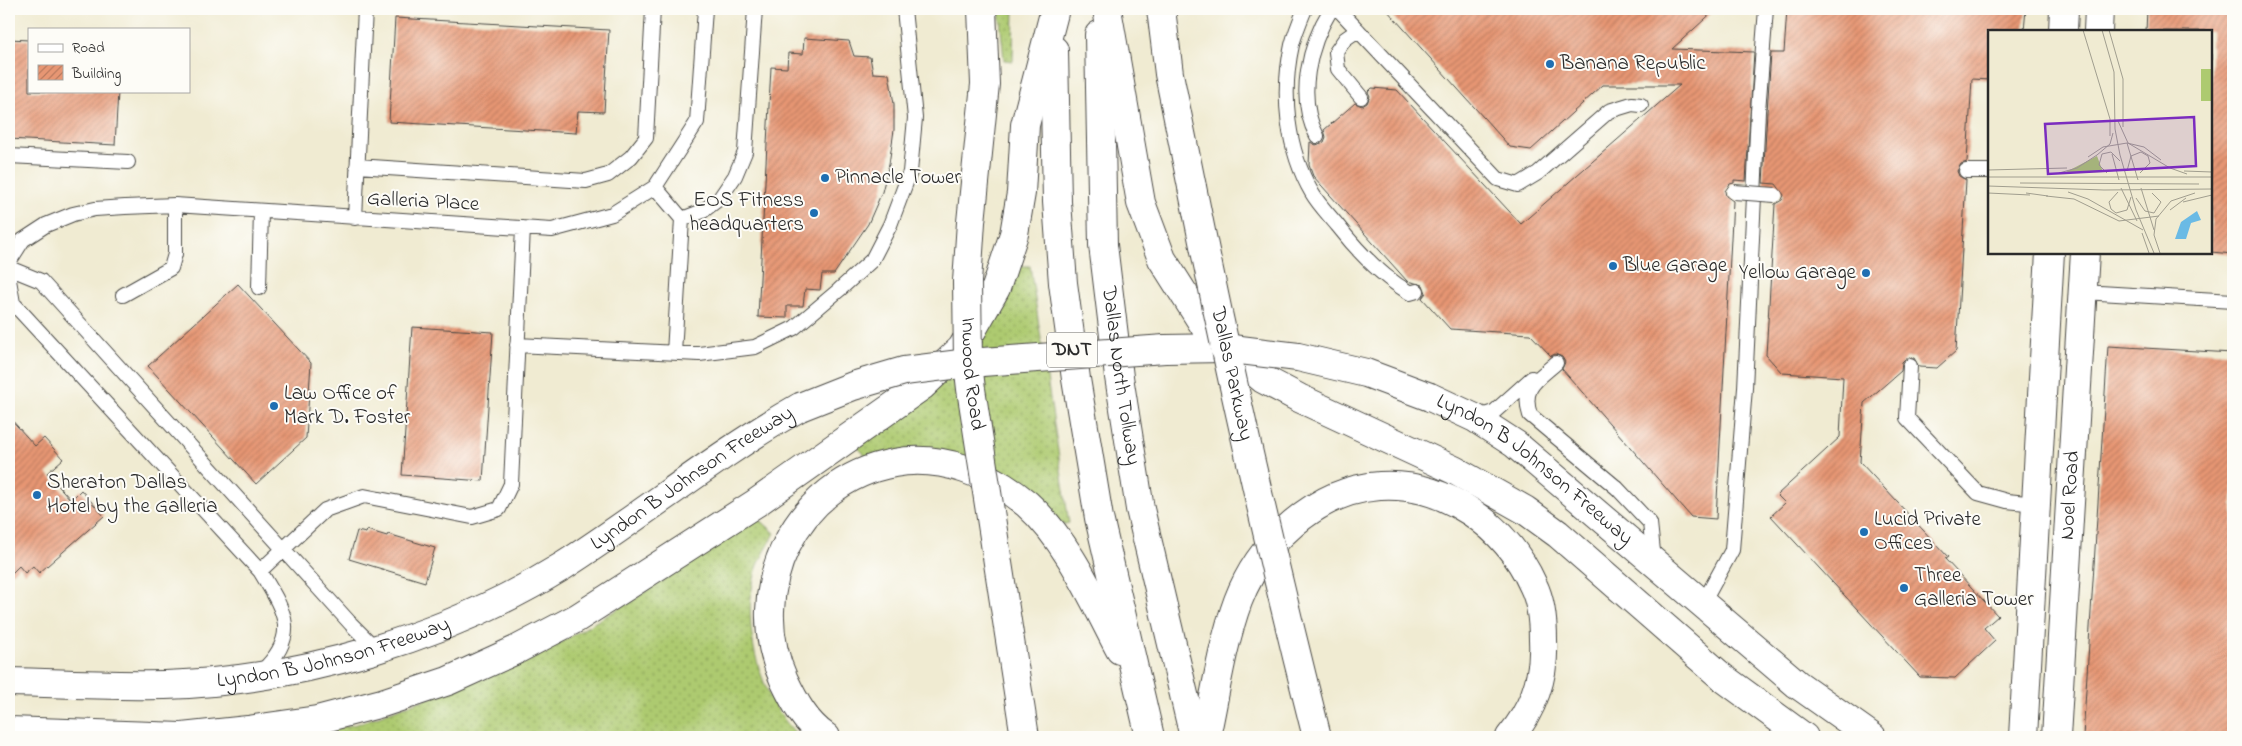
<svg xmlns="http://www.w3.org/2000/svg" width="2242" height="746" viewBox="0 0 2242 746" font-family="'Indie Flower',sans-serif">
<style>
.grass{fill:url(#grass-dots);stroke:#6c7a4e}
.building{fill:url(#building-hatch)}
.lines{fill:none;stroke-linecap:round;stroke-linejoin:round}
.lane-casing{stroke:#494844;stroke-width:16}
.secondary-casing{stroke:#494844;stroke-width:30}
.highway-casing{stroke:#494844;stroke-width:30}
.lane{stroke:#fff;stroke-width:14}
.secondary{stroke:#fff;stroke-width:28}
.highway{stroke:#fff;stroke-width:28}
.lane-bridge-casing{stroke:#494844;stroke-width:16;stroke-linecap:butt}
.secondary-bridge-casing{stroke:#494844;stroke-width:30;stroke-linecap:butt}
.lane-bridge{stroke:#fff;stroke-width:14}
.secondary-bridge{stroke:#fff;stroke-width:28}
.poi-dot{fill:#1f6fb2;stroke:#fdfcf7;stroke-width:2}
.labels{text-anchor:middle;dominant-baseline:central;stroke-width:4;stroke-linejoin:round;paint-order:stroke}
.shield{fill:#fdfcf7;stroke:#6a6a68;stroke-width:1}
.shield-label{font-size:20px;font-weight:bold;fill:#2b2b2b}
.poi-label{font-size:21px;fill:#2b2b2b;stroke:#fdfcf7;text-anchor:start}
.street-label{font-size:21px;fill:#2b2b2b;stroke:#fdfcf7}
.inset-road{fill:none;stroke:#a19e8f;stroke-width:1}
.view{fill:#7b2cbf;fill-opacity:0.15;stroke:#7b2cbf;stroke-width:2.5}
.inset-edge{fill:none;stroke:#2b2b2b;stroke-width:2.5}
</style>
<defs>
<pattern id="grass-dots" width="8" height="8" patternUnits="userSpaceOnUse" patternTransform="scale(1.25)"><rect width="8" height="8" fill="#adca70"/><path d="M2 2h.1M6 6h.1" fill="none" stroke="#8da45c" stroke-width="1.8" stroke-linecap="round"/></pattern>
<pattern id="building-hatch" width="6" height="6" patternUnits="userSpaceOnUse" patternTransform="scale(1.25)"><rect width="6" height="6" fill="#e79673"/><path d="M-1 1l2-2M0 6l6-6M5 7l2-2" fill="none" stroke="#bb7b5f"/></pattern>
</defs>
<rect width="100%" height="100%" fill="#fdfcf7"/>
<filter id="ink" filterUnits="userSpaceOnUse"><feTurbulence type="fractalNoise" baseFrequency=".02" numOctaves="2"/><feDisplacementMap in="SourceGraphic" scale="10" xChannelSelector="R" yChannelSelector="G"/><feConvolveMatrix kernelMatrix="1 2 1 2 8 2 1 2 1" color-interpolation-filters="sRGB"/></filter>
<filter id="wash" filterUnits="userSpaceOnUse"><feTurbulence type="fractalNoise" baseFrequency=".0096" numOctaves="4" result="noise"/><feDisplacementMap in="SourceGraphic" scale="20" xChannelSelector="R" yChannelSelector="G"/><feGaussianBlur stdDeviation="1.12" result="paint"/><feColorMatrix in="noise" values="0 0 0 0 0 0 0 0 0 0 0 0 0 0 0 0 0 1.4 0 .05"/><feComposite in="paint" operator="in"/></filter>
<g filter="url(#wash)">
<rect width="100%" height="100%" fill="#f0ebd2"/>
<!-- grass -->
<path class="grass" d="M999 9H1014L1013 61 1004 60Z
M1019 266H1030L1069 523 1061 525 1021 484 867 457 858 448 986 332 1009 294Z
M758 518 775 533C769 545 760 558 756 571 740 623 759 700 800 737H294L357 724 527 662 633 600Z"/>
<g id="blocks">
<!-- building -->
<path class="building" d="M1386 9H1716L1672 49 1754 52 1746 181 1734 180V183L1730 184 1725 191 1726 196 1733 201 1716 519 1691 517 1562 369 1565 362 1562 357 1555 354 1551 356 1530 334 1450 329 1422 298 1426 293 1423 285 1407 281 1313 176 1309 165 1310 142 1316 145 1324 142 1326 137 1324 130 1355 103 1362 106 1367 103 1370 96 1368 92 1372 88 1397 90 1521 224 1680 85H1603L1531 150 1510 147Z
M1787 9H2026L2024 31H1990V80L1972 79 1967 162 1961 164 1957 171 1959 176 1966 180 1956 351 1937 368 1919 367 1914 358H1906L1902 362 1901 371 1864 403 1860 462 1948 557 1945 559 1998 616 1984 628 1995 641 1955 678 1920 677 1771 516 1785 503 1777 495 1840 437 1843 377 1782 373 1766 355 1775 204 1782 200 1784 195 1776 184 1763 183 1767 112 1771 53H1784Z
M2147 9H2233V254L2211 252V31H2146Z
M395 18 609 30 604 112 578 111 576 133 389 122Z
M804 38 849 41 854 56 870 57 873 73 889 74 894 104V130L889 164 882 192 868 224 834 274H822L820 290 805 289 803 306H787V318L758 317 771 67 787 68 788 53 803 54Z
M9 39 29 40V91H118L115 145 9 139Z
M238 284 311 363 306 438 256 484 148 366Z
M412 327 493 332 483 481 402 475Z
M2108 346 2233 353V737H2083Z
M9 417 35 446 44 438 63 459 47 473 71 500 81 490 104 516 39 573 33 566 25 573 19 566 9 576Z
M367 530 387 536 388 534 435 548 425 582 349 559 357 531 366 533Z"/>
</g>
</g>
<g filter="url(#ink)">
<use href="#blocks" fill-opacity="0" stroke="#494844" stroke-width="1"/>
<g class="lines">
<defs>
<path id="lane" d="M1305 9C1300 21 1295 33 1292 45 1281 94 1287 150 1312 193 1319 205 1330 216 1338 226 1359 253 1381 276 1410 293L1417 291
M1338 9 1498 179 1518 185 1538 173 1609 111 1632 104 1641 105
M1358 30 1345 39 1336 52 1338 69 1361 97
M1317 136C1296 97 1309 45 1331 9
M9 156 128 162
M357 166 586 181 608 175 631 157 646 138 653 9
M1966 171H1990
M655 187 682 219 674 353
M355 218 365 9
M682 219 703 211 720 198 735 176 745 152 755 9
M9 262 23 240 46 225 73 214 95 209 125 207 175 205 552 230 612 214 655 187 697 122 705 9
M9 268 41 281 351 624 376 649
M9 280 13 303 260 571C284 611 301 634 262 671
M259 288 261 211
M2083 292 2233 301
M123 295 171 268 175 254V205
M517 345 699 354 755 347 794 328 839 290 872 260 890 225 910 172 915 118 904 9
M1556 363C1537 380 1521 387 1530 415L1617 488 1650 523 1654 561
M1910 366 1907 418 1978 493 2007 501 2036 504
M1475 418 1494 412 1532 378
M260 571 325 510 364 496 472 517 499 509 511 484 523 228
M1702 605 1732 550 1745 388 1758 111 1766 9"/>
<g id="secondary">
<path d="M1161 9 1169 74 1192 187"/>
<path d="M2063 31 2064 9"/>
<path d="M2098 31 2099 9"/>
<path d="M967 282 971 222 985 84 982 9"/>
<path d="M1165 349 1224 348"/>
<path id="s1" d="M1430 397 1475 418 1515 444 1797 684 1872 737"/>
<path id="s2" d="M9 682C61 683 113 686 165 685 300 681 448 637 563 566 643 515 717 454 800 407"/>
<path d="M2023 737 2050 252"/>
<path id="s3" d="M2056 737 2085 252"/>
</g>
<g id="highway">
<path d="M1107 9 1141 203 1162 259 1205 327 1227 349 1263 379 1299 398 1454 470 1525 510 1558 534 1722 677 1804 737"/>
<path id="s4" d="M1099 35 1103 245 1119 377 1140 509 1194 737"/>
<path d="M1054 50 1057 202 1063 283 1076 379 1099 518 1150 737"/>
<path d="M9 731 182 737 248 730 317 720 382 703 448 681 516 650 577 618 756 503 922 386 962 348 996 288 1014 234 1021 193 1025 125 1054 13"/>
<path d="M826 737C806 724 794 701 784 680 743 591 795 481 894 463 941 454 991 474 1027 504 1068 540 1095 603 1120 650"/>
<path d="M1206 737C1215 695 1223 641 1238 601 1260 543 1316 490 1380 486 1446 482 1507 527 1533 585 1541 601 1543 622 1543 640 1545 676 1533 710 1510 737"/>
</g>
</defs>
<!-- lane casing -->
<use href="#lane" class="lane-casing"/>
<!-- secondary casing -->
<use href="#secondary" class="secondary-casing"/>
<!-- highway casing -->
<use href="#highway" class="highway-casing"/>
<!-- lane -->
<use href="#lane" class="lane"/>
<!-- secondary -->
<use href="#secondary" class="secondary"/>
<!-- highway -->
<use href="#highway" class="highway"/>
<defs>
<path id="lane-bridge" d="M1734 192 1775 195"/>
<g id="secondary-bridge">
<path id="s5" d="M1192 187C1229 372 1271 555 1317 737"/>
<path id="s6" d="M967 282 968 363 971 389 1025 737"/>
<path d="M1224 348 1298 357 1366 373 1430 397"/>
<path d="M800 407 853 386 904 371 968 363 1165 349"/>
</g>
</defs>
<!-- lane-bridge casing -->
<use href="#lane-bridge" class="lane-bridge-casing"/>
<!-- secondary-bridge casing -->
<use href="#secondary-bridge" class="secondary-bridge-casing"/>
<!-- lane-bridge -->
<use href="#lane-bridge" class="lane-bridge"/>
<!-- secondary-bridge -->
<use href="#secondary-bridge" class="secondary-bridge"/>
</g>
</g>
<!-- markers -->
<g class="poi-dot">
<circle cx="1550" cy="64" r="5"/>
<circle cx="825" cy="178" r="5"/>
<circle cx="814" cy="213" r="5"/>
<circle cx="1613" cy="266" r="5"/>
<circle cx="1866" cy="273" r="5"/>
<circle cx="274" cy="406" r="5"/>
<circle cx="37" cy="495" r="5"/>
<circle cx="1864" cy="532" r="5"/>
<circle cx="1904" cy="588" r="5"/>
</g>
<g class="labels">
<!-- shield labels -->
<rect class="shield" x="1047" y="332.5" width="50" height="35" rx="4"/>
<g class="shield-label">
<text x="1072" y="350">DNT</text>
</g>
<!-- poi labels -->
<g class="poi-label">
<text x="1560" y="64">Banana Republic</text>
<text x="835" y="178">Pinnacle Tower</text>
<text x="804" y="201" text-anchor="end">EOS Fitness<tspan x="804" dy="24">headquarters</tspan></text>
<text x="1623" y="266">Blue Garage</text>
<text x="1856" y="273" text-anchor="end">Yellow Garage</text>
<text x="284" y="394">Law Office of<tspan x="284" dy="24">Mark D. Foster</tspan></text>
<text x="47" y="483">Sheraton Dallas<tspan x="47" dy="24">Hotel by the Galleria</tspan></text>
<text x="1874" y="520">Lucid Private<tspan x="1874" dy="24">Offices</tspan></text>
<text x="1914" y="576">Three<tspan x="1914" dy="24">Galleria Tower</tspan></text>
</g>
<!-- street labels -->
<g class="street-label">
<text transform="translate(423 202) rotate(3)">Galleria Place</text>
<text stroke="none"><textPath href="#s6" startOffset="92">Inwood Road</textPath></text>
<text stroke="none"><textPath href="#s5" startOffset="191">Dallas Parkway</textPath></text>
<text stroke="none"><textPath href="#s4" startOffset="342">Dallas North Tollway</textPath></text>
<text stroke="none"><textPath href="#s1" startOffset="128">Lyndon B Johnson Freeway</textPath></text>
<text stroke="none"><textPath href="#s2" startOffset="732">Lyndon B Johnson Freeway</textPath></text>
<text stroke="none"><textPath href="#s3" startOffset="242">Noel Road</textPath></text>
<text stroke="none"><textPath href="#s2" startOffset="328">Lyndon B Johnson Freeway</textPath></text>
</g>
</g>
<!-- overview -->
<g transform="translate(1988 30)">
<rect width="224" height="224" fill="#f0ebd2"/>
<path d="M213 39H224V71H213ZM109 126 115 142 76 143Z" fill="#adca70"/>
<path d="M209 181 213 190 203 193 198 209H187L193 192Z" fill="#6abae5"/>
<path class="inset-road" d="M95 0 122 89V106M114 0 126 42 127 99 132 125 148 180 166 223M121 0 135 49V97M130 91 140 113 182 138 199 144M139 113 150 150M124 124 131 150M100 127 115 117 139 113 156 117 173 130M0 140 79 138M139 141 143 126 153 122 160 126 162 133 152 143M196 141 224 142M71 143 89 138 109 125 122 114 125 103M119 143 111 135 114 124 123 122 132 131M0 147H224M32 153 211 154M0 156 116 160 224 159M133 158 149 191M153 158 166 200M80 162 100 169 155 200M130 162 121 172 123 179 128 183 139 180 143 167M0 163 42 165M38 163 60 166M58 166 86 169 131 191 171 186M148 168 157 181 166 183 173 172 164 163M195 172 224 165M182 180 198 168M154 203 161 223M172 223 166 205 168 189 183 171 207 163"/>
<path class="view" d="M206 87 208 136 60 144 57 94Z"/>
<rect width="224" height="224" class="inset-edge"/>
</g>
<!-- margin -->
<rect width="2242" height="746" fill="none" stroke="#fdfcf7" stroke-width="30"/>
<!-- legend -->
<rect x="28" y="28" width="162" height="65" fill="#fdfcf7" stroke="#a9a8a5"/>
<rect x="38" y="44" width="25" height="8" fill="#ffffff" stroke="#a9a8a5"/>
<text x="72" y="52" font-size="15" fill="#2b2b2b">Road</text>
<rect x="38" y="65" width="25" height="15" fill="url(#building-hatch)" stroke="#a9a8a5"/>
<text x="72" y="78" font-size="15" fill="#2b2b2b">Building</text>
</svg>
